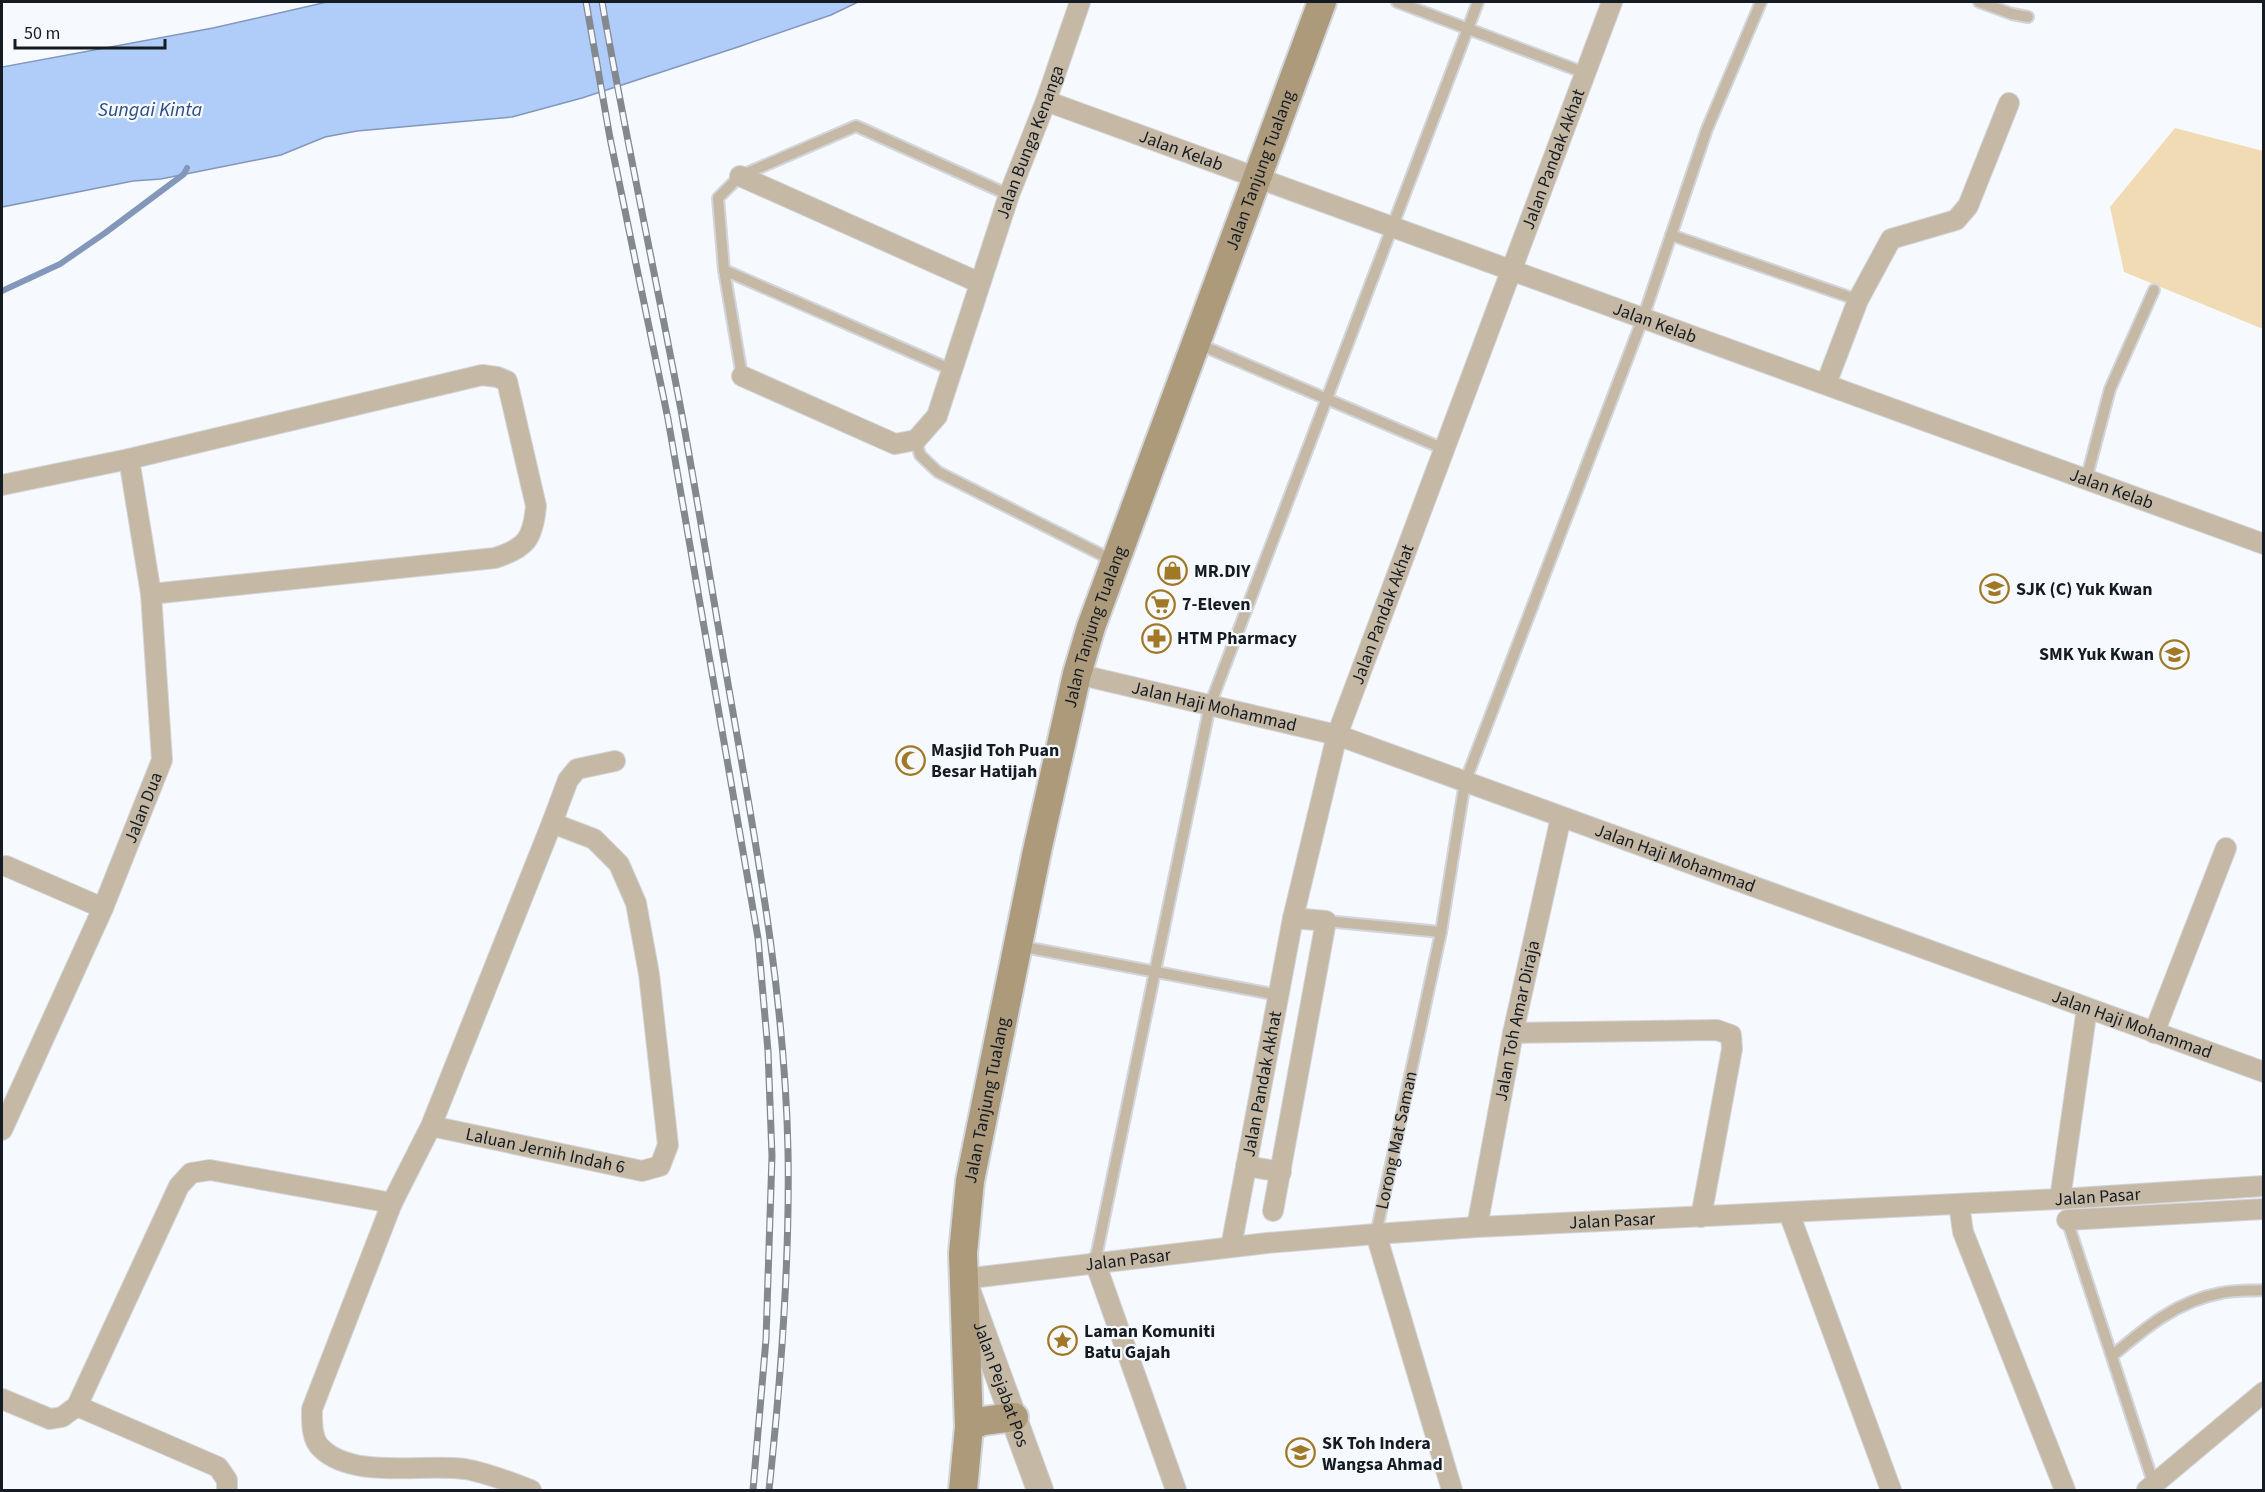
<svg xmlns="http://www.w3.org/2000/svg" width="2265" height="1492" viewBox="0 0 2265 1492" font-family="'Source Sans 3',sans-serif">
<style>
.green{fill:#f1dbb5}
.water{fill:#b0ccf9;stroke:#8297b9;stroke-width:1.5}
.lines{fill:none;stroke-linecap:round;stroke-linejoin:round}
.stream{stroke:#8297b9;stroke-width:6}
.service-casing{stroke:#d2d6dc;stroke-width:14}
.minor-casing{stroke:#d2d6dc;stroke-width:22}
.tertiary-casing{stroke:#d2d6dc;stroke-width:28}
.secondary-casing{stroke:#d2d6dc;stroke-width:32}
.service{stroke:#c5b9a5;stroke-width:10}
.minor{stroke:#c5b9a5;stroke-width:20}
.tertiary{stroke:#c5b9a5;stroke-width:26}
.secondary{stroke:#ac9a7b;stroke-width:28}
.rail-casing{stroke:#84898f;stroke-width:7}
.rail{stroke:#f6faff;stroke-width:4.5;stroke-dasharray:14;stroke-linecap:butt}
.labels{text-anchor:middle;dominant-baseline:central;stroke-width:4.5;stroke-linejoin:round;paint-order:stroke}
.street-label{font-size:18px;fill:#151b23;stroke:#f6faff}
.poi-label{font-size:18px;font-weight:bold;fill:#151b23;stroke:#f6faff;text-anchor:start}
.water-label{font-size:20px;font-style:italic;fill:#2a4b82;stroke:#f6faff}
</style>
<rect width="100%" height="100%" fill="#f6faff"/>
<!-- green -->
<path class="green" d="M2175 128 2263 151V329L2124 272 2110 207Z"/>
<!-- water -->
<path class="water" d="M327 2H858L831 15 738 47 582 98 512 117 357 131 325 137 281 155 161 179 133 181 2 207V67L213 28Z"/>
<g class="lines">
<!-- stream -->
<path class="stream" d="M2 291 60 264 105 233 184 174 187 168"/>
<defs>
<g id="service">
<path d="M1397 2 1585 73"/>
<path d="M1979 2 2012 14 2028 17"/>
<path d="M1671 235 1858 300"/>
<path d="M724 270 952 370"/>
<path d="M1196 343 1444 449"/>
<path d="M742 376 724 270 718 198 740 176 856 126 1009 195"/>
<path d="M916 440 920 455 938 472 1114 561"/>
<path d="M2086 480 2110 389 2154 290"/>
<path d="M1326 921 1441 932"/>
<path d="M1019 946 1278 995"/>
<path d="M2066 1217 2154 1485"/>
<path id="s1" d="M1376 1234 1441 932 1465 782 1643 318 1707 129 1761 2"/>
<path d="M1095 1262 1210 705 1478 2"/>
<path d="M2112 1356C2145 1328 2177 1301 2221 1293 2235 1290 2250 1291 2264 1290"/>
</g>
<g id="minor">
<path id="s2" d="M1046 101 2264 544"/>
<path d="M740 176 980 283"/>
<path id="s3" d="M742 376 895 444 916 440 937 416 1009 195 1046 101 1080 2"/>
<path d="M1826 384 1858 300 1891 239 1956 220 1968 206 2009 103"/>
<path d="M2 485 129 459 482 375 497 377 507 381 536 506C533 539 526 548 495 558L151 594"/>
<path id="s4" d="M1077 674 1337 735 2264 1072"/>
<path d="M552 823 568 780 577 769 615 761"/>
<path d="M6 866 103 908"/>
<path d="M1513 1033 1717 1030 1731 1035 1732 1049 1701 1217"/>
<path d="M2154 1033 2226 848"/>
<path id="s5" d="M431 1126 642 1171 660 1166 668 1145 649 974 636 903 619 864 594 839 552 823 431 1126 392 1203 312 1409C312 1421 311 1439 321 1448 353 1480 424 1463 465 1469 488 1473 510 1482 531 1490"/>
<path id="s6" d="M2 1130 103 908 162 760 151 594 129 459"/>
<path d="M1246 1166 1281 1172"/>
<path d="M2060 1199 2087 1008"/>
<path d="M1959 1204 1963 1232 2065 1490"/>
<path d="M1273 1211 1326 921 1293 918"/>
<path d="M1789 1213 1891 1490"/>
<path d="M2067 1220 2264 1209"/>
<path id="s7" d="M1477 1227 1513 1033 1561 817"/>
<path d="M1376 1234 1452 1490"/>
<path id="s8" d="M1231 1247 1293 918 1337 735 1612 2"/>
<path d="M1095 1262 1176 1490"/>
<path id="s9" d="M963 1279 1267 1243 1376 1234 1477 1227 2060 1199 2264 1186"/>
<path d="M2 1399 50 1419 62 1417 77 1406 179 1186 191 1173 210 1170 392 1203"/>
<path d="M77 1406 218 1467 227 1480V1490"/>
<path d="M2147 1490 2264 1392"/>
</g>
<g id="tertiary">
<path id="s10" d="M967 1290 1040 1490"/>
</g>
<g id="secondary">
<path d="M969 1427 983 1421 1014 1417"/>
<path id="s11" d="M963 1490 969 1427 963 1253 970 1181 1037 851 1077 674 1091 627 1322 2"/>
</g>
</defs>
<!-- service casing -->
<use href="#service" class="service-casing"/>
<!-- minor casing -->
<use href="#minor" class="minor-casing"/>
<!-- tertiary casing -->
<use href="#tertiary" class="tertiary-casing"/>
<!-- secondary casing -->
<use href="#secondary" class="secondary-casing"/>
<!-- service -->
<use href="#service" class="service"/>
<!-- minor -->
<use href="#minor" class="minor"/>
<!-- tertiary -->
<use href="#tertiary" class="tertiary"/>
<!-- secondary -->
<use href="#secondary" class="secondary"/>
<defs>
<path id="rail" d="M586 2 610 138 668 419 758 938 768 1051 772 1156 766 1339 753 1490
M602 2C626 138 655 274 681 410 699 507 714 604 731 701 757 850 785 999 788 1151 790 1264 781 1378 769 1490"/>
</defs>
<!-- rail casing -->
<use href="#rail" class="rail-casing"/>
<!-- rail -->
<use href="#rail" class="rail"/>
</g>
<!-- icons -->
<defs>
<symbol id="shop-ring" viewBox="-11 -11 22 22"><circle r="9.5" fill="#f6faff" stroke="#a07826" stroke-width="1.5"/><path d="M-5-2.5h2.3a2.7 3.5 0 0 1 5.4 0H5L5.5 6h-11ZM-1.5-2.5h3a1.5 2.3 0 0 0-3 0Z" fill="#a07826"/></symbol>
<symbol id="school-ring" viewBox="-11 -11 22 22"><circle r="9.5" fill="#f6faff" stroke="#a07826" stroke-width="1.5"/><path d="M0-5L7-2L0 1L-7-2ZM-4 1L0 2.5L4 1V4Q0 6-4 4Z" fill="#a07826"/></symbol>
<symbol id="supermarket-ring" viewBox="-11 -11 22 22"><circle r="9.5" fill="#f6faff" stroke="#a07826" stroke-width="1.5"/><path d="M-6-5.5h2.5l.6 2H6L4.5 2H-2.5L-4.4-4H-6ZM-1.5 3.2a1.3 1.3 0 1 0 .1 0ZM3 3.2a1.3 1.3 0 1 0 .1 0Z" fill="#a07826"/></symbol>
<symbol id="pharmacy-ring" viewBox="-11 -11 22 22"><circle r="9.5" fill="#f6faff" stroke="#a07826" stroke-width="1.5"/><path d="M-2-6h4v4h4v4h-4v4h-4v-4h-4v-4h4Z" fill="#a07826"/></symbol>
<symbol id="mosque-ring" viewBox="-11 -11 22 22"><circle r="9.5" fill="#f6faff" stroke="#a07826" stroke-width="1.5"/><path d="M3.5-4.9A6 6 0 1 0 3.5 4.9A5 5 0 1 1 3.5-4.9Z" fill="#a07826"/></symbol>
<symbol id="sight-ring" viewBox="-11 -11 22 22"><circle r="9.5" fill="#f6faff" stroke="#a07826" stroke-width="1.5"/><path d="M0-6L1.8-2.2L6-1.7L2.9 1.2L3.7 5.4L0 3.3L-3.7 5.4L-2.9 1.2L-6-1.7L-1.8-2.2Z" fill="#a07826"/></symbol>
</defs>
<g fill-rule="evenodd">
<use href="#shop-ring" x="1156" y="554" width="33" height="33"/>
<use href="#school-ring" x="1978" y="572" width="33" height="33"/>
<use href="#supermarket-ring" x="1144" y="588" width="33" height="33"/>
<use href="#pharmacy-ring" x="1140" y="622" width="33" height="33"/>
<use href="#school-ring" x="2158" y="638" width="33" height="33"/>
<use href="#mosque-ring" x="894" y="744" width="33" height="33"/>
<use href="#sight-ring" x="1046" y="1324" width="33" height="33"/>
<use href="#school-ring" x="1284" y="1436" width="33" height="33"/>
</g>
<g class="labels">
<!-- street labels -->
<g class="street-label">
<text stroke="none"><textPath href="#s3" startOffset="510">Jalan Bunga Kenanga</textPath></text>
<text stroke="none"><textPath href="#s2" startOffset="144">Jalan Kelab</textPath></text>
<text stroke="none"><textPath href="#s8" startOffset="1138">Jalan Pandak Akhat</textPath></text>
<text stroke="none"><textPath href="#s11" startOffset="1364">Jalan Tanjung Tualang</textPath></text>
<text stroke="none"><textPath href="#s2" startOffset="648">Jalan Kelab</textPath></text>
<text stroke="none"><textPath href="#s2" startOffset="1134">Jalan Kelab</textPath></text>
<text stroke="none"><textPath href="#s8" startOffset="652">Jalan Pandak Akhat</textPath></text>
<text stroke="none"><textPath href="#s11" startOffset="878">Jalan Tanjung Tualang</textPath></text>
<text stroke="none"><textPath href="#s4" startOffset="141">Jalan Haji Mohammad</textPath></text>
<text stroke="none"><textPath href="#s6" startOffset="352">Jalan Dua</textPath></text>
<text stroke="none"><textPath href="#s4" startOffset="627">Jalan Haji Mohammad</textPath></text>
<text stroke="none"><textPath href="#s7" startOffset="210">Jalan Toh Amar Diraja</textPath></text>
<text stroke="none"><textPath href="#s4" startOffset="1113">Jalan Haji Mohammad</textPath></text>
<text stroke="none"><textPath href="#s8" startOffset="166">Jalan Pandak Akhat</textPath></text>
<text stroke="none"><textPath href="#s11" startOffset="392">Jalan Tanjung Tualang</textPath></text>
<text stroke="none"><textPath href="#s1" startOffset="96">Lorong Mat Saman</textPath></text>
<text stroke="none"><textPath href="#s5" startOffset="117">Laluan Jernih Indah 6</textPath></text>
<text stroke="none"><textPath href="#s9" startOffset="1138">Jalan Pasar</textPath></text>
<text stroke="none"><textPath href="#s9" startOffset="652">Jalan Pasar</textPath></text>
<text stroke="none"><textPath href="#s9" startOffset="166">Jalan Pasar</textPath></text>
<text stroke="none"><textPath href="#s10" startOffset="100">Jalan Pejabat Pos</textPath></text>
</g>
<!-- poi labels -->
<g class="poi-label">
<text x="1194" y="571">MR.DIY</text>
<text x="2016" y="589">SJK (C) Yuk Kwan</text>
<text x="1182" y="604">7-Eleven</text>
<text x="1177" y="638">HTM Pharmacy</text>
<text x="2154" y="654" text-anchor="end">SMK Yuk Kwan</text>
<text x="931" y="750">Masjid Toh Puan<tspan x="931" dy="21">Besar Hatijah</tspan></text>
<text x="1084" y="1331">Laman Komuniti<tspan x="1084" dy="21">Batu Gajah</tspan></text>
<text x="1322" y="1443">SK Toh Indera<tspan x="1322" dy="21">Wangsa Ahmad</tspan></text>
</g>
<!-- water labels -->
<g class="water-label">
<text x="150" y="110">Sungai Kinta</text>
</g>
</g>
<!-- border -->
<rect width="2265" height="1492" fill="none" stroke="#151b23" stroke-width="6"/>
<!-- scale -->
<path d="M15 39v9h150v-9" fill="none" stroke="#151b23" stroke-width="3"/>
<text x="24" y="39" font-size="18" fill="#151b23" stroke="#f6faff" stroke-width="4.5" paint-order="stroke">50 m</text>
</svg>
